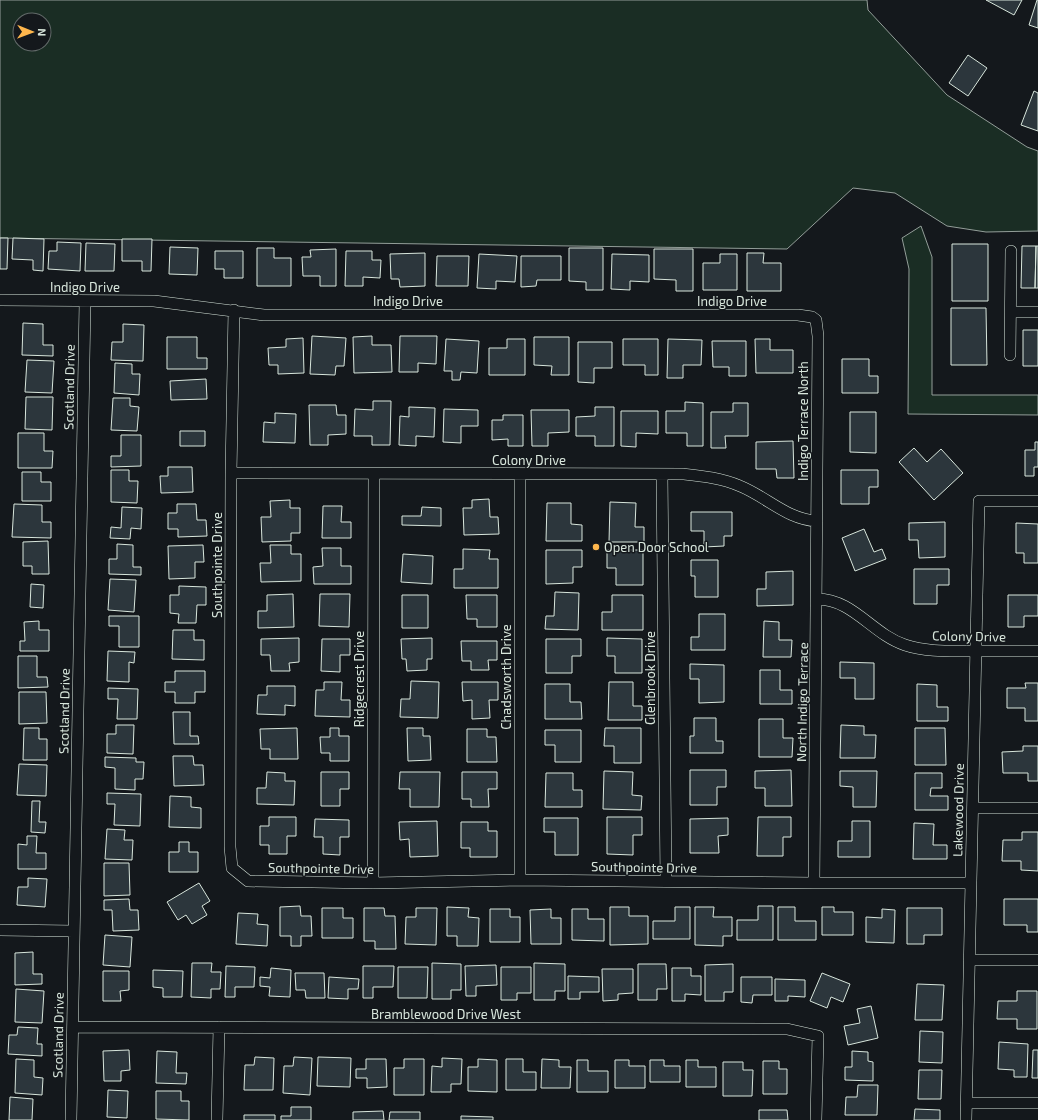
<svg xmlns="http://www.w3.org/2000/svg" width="1038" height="1120" viewBox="0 0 1038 1120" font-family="'Exo 2',sans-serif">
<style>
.green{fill:#1a2d24;stroke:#939e99;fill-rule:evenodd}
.building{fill:#2c363c;stroke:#d8e6dc}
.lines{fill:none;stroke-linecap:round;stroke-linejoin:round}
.minor-casing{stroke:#d8e6dc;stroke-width:12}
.minor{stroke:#14181c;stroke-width:11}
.poi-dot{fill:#ffb74d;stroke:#14181c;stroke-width:1.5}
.labels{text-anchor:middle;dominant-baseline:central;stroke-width:3;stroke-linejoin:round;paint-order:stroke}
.street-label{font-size:13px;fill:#d8e6dc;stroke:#14181c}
.poi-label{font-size:13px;fill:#d8e6dc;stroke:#14181c;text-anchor:start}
</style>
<rect width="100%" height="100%" fill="#14181c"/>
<!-- green -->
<path class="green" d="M0 0H867L868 10 947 95 1027 147 1038 151V231L986 232 947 226 895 193 853 188 787 249 0 238ZM20 20H44V44H20Z
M921 226 932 257V395H1038V415L908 414 909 269 902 238Z"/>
<!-- building -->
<path class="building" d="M986 0H1022L1014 15Z
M1037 0H1038V28L1029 25Z
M968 55 987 68 968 96 949 83Z
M1034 91 1038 93V131L1021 125Z
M0 238H8L7 269H0Z
M13 238 44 239 43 271 33 270V260L12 259Z
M122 239H152L151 271H142V261H122Z
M57 242 81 243 80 271 48 269 49 251H57Z
M86 243 115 244 114 271H85Z
M952 244H988V301H952Z
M1022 246H1036L1035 288H1021Z
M1036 246H1038V288H1035Z
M170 247 198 248 197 275 169 274Z
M257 248H274V258H291V286H257Z
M569 248H603V290H586V282L569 281Z
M336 249V286H320V276H303L302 257H311L310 250Z
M654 249H693V291H676V280L654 279Z
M215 251H243V278H224V269H215Z
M346 251H372V260H381L380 278 363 277V286H345Z
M425 253V286L400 287 399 279H391L390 254Z
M747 253H764L763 263H781V291H747Z
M479 254 517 256 515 282 496 281V289L477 288Z
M612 254 649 255V282L630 281V290L611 289Z
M720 254H737V290H703V263H720Z
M437 256H469L468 286H436Z
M521 256H561V280H537L536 286 521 287Z
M951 308H986L987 365H951Z
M23 323 43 324V345H53V356L22 355Z
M123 324 144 325 143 361 111 360 112 342H123Z
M1023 330H1038V366H1023Z
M312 336 346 338 344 366H336L335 375 310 374Z
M372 336V345H391L392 372 354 373 353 337Z
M400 336H437L436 364 418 363V372H399Z
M167 337H197V358H207V369H167Z
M534 337H569V375H551L552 366 534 365Z
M303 338 304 373 278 374V365H269L268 348 286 347V339Z
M446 339 479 341 477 373 461 372 460 380H452V371H444Z
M507 339H525V375H489V348H507Z
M623 339H658V375H645V365H623Z
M668 339 702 340 701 365H683V378H667Z
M755 339H770V350H793V373H756Z
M712 341H746V376H729V367H713Z
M578 342H612V368H594V383L578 382Z
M842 359H869V376H878V393H842Z
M27 360 54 361 52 393 25 392Z
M115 363 132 364V374H140L139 395 114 393Z
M206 379 207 399 171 400 170 381Z
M26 397H53L52 430 25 429Z
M113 398H130V406L139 407 137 431 111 430Z
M373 401H391L390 445H372V436H354L355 409 373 410Z
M685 402 703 403V446H687V433H666V411H685Z
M733 403H748V436H725L726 448H711V412H733Z
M309 405H336L337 415H346V434L328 435V445H310Z
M409 407 435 408 434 437 416 436V446L399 445 400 416 409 417Z
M595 407H614V446H595V436H576V417L595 416Z
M444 409 478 410V426H461V443L443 442Z
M531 410H569V432L548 433V446H532Z
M621 411H658V434L636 433V447L621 446Z
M850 412H876V453L850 452Z
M275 413 296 414 295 443 263 442 264 422 275 423Z
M503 415H523V446H508V439L492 440V420H503Z
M180 431H205V446H180Z
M18 433H44V451H53L52 468H18Z
M121 435H141V466L111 467V456H121Z
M793 441 794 478H777L776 469H756V442Z
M1035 442H1038V467H1034V476H1025V450H1035Z
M914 448 927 462 941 449 963 473 934 500 899 462Z
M168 467H192L193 492 161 493 160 476H168Z
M111 470H129V481H138L137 503 111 502Z
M841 470H878V487H869V504H841Z
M22 472H41V482H51V501H22Z
M489 499 490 517H498L499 534 464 535 463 508H472V500Z
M290 500V508H300V533H291V541L262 542 261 517H271L270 501Z
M610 502 636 503 635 527H644V542H609Z
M547 503H571V524L582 525V541H546Z
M14 504 42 505V522H51V538L12 537Z
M177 504H196L197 520H206L207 536 178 537V529H168V513H177Z
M323 506H342L341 522H351V538H322Z
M122 507 142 508 141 529 131 528 130 539 110 538 111 527 121 528Z
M422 507 441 508V526L402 525V516H421Z
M691 512H732V536H724V546L704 547V531H691Z
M945 522V557L919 558 918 540H909V523Z
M1016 523 1038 524V563H1024V553H1016Z
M864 529 874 552 882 549 886 559 855 571 842 538Z
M48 541 49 574H32V566H23V542Z
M117 544 133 545V567H141V575L109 574V559H117Z
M203 545 204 562H195V578L169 579 168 546Z
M270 545H291V554H301V581L261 582 260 563H271Z
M322 548H341V566H351V584H314L313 567 323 566Z
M463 549 490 550 489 559H498V588H454V569H463Z
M546 550H582V567H573V583L546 584Z
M607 550H643V585H616V568H607Z
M403 554 433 556 432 584 401 582Z
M691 560H718V597H695V576H691Z
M914 569H949V585H937V604H914Z
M793 571V605L757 606V589H766V572Z
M110 579 136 580 134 612 108 610Z
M31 584 44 585 43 608 30 607Z
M179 586 206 587V605H197L196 623H178L179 614 170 613V595H179Z
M555 592 579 593 578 630 545 629 546 616H554Z
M293 594 294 627 258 628V611H267V595Z
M320 594H350L349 627 319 626Z
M402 595H428V628H402Z
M466 595H497V627H477V619H467Z
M612 595H643V630H602V612H612Z
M1008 595H1038V616H1024V627H1008Z
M699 614H725V650H691V637H699Z
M109 616H139V647H119V626H109Z
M39 621V630H49V651H20V641H25L24 622Z
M764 621 779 622V640H792L791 657H763Z
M173 630H194V640H204V660L172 659Z
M299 638V662L289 663 290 671H271L270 655H261V639Z
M432 638V659H427V670L407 671 406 659H402L401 639Z
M607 638 642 639V673H615V656H607Z
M322 639H350V655H340V672L321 671Z
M546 639H581V656H572V673H546Z
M461 641H497V660H488L489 670H471V661H462Z
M108 651 135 652 134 663 129 662V682L107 681Z
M18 656H37V677H47L48 687 18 688Z
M840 662 874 663V699H855V678H840Z
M690 664 724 665V702L699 703V679H690Z
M760 670H780V690H792V704H760Z
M175 671H205V692H195V703H175V692H165V682H175Z
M411 681 439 682 438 718 400 717 401 699H410Z
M324 682H342L341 700H350V717L315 716 316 690H324Z
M462 682H498V700H489L490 718 472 719V700L463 701Z
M609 682H633V706H642V720H608Z
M1025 683H1038V721H1025V708H1007V688H1026Z
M545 684H570V702H581L582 719H545Z
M917 684 937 685V707H948V721H917Z
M267 686H295V706L285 705V715L257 714 258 695H267Z
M108 688 138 689 137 719H117L118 699H108Z
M19 692H46L47 723 19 724Z
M173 712H190V736H198L199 744H174Z
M694 718H716V741H723V753H690V736H694Z
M759 719H783V738H793L792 757H759Z
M116 725H134L133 754 107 753V734H116Z
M841 725 864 726V735H876L875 758H840Z
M24 728H39V739H47V760H23Z
M297 728 298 759H270V749H261L260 729Z
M330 728H339V736H349V761H330V753H321L320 737H330Z
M407 728H423V736H430L431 760 408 761Z
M605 728H641V763H614V746H604Z
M915 728H945L946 765H915Z
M467 729H487V737H496L497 762H467Z
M545 730H581V762H555V745H545Z
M1023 746H1038V781H1028V773H1003L1002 752 1023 751Z
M173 756H193L194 765H203L204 785 174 786Z
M105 757 136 758V762H144L143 779H135V790L115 789V768L105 767Z
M19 764 47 765 46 796 17 795Z
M690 770H726V787H717V805H690Z
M791 770 792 806H765V788H755V771Z
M604 771 633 772 632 795 642 796 641 810 603 809Z
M840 771H877L876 807H853V787L840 786Z
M267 772 285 773V781H295L294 805 257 804V788H266Z
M321 772H349V789H340V806H321Z
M400 772H440L439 807H410V789H399Z
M462 772H497V789H488L489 807H471V799H462Z
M546 773H573V790H582V807H545Z
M915 773H942V788H931L930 796H948V810H915Z
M107 793 141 794 140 826 114 825 115 804H107Z
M170 796 191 797V807L201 808V828L169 827Z
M32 801H40L39 822H46L45 833 31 832Z
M269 817H296V836H287V854H269V845H260V826H269Z
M607 817H642V835H633V855L607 854Z
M758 817H791V837H783V856H757Z
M544 818H578V855H555V832H544Z
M728 818V835L718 836 719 853H690V819Z
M315 819 349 820V837H340V855L323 854V837H314Z
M437 821 438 856 410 857 409 839 400 840 399 822Z
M852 821H870V857H838V841H852Z
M461 822H488V831H497V857H470V848H461Z
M914 823 934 824 933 845H947V859H913Z
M107 829 125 830 124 840H133L132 860 105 859Z
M1022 832H1038V871L1021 870V861H1002L1003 840H1022Z
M27 836H37L36 853H46V869H18V844L27 845Z
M179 842H189V852H198V872H169V852H179Z
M104 863H129L130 895 104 896Z
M28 878 47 879 45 907 17 905 18 887H28Z
M199 883 210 901 202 906 207 915 192 924 186 915 178 920 167 902Z
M129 899 130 910H138L139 930 113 931 112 910H104V900Z
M1004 899H1038V932H1027V925H1004Z
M300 906 301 916H311L312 936H301V946H291V936H280V907Z
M758 906H773V940H737V920H758Z
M447 907 469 908 468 917 479 918 478 946H457V936H447Z
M610 907H629V916H648V944L610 945Z
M675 907H690V939H653V921H675Z
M695 907H714L713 917H732V936H723V946L695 945Z
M778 907H795V921H816V940H778Z
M822 907H834V912H853V935H822Z
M322 908H343V918H353V938H322Z
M364 908H384L385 916H395L396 949H375V941H364Z
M416 908H437L436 945 405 944 406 917H416Z
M907 908H942V935H924V944H907Z
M490 909H510V917H520V942H490Z
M551 909V918H561V944H531L530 910Z
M572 909H588V919H604V941L572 940Z
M882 909 895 910 894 943 866 942V917L882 918Z
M238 913 258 914 257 924 268 925 267 946 236 944Z
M105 935 132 937 130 967 103 965Z
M33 952V974H42V984L15 985V953Z
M192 963H212L211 972H221L220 989H211V998L191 997Z
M432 963 461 964V990H451V999H432Z
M534 963 565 964V991H555V1000H534Z
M638 964H666L667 989H657V1000H638Z
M733 964V992H724V1001H705V965Z
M496 965 497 985 476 986V996H466L465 966Z
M226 966 255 967 254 987H235V997H225Z
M363 966H394L393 987H373V998H363Z
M398 967H428L427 998H398Z
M501 967H531V993H517V1000H501Z
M271 968 291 970 290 997 269 996 270 987 260 986V977L270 978Z
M672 968H691V976H701V995L685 994V1001H672Z
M602 969H633V993L618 994V1000L603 1001Z
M153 970 183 971 182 997H163V988L153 987Z
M103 971H129V990L120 991 121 1001H103Z
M295 973H324L325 998H306L305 990H296Z
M822 973 850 984 843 1002 831 997 827 1008 810 1001Z
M568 976 599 977V992H580V999H568Z
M329 977 359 979 358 989H348V999L328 998Z
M741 977H772V995H753L752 1003 741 1002Z
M775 979 805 980V997L788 996V1001H775Z
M917 984 944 985 942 1020H915Z
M16 989 44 991 42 1023 15 1022Z
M1017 991H1037V1029H1017V1019H997L998 1001H1017Z
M871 1006 878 1038 848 1045 844 1026 860 1023 857 1009Z
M18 1027 38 1028 37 1044H42V1056L8 1054 9 1035H17Z
M920 1031 943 1032 942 1063 919 1062Z
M999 1042 1028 1044 1027 1077H1014V1070L998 1069Z
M129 1050 130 1070 121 1071V1081H104L103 1051Z
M1033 1050H1038V1078H1032Z
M157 1051 177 1052 176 1073H187L186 1084 156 1083Z
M852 1051 868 1052V1061L873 1062V1081L845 1080V1067H852Z
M255 1057 274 1058 273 1090H244L245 1065H254Z
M294 1057 312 1058 310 1095 283 1093 284 1066H293Z
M318 1057 351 1058 350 1087 317 1086Z
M442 1058 462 1059 461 1084H451V1092H431L432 1066 442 1067Z
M16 1059 34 1060V1077L43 1078 42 1095 15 1093Z
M366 1059H386L387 1087 367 1088V1078H356V1069H366Z
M404 1059H424V1095H394V1068H404Z
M478 1059 497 1060V1092L468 1091V1067H478Z
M506 1059H523V1072H536V1090H506Z
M542 1059 559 1060V1067H571L570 1088H541Z
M577 1060H588V1071H608V1092H577Z
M615 1060H629V1066H645V1088H615Z
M650 1060H664V1066H680V1082H650Z
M686 1060H698V1067H716V1087H686Z
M763 1061H779V1069H787V1094H763Z
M723 1062H743V1070H753L752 1096H723Z
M919 1070H942L941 1099H918Z
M858 1085H878L877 1115H845L846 1097H857Z
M108 1090 128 1091 127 1118 107 1117Z
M156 1091H181V1101H189V1120L156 1119Z
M10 1097 33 1099 32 1120H9Z
M291 1107H311V1120H281V1116H291Z
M915 1109 940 1110V1120H914Z
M759 1110H787L788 1120H759Z
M383 1111 384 1120H353V1112Z
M390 1112H420V1120H389Z
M244 1115H275V1120H244Z
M461 1116 493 1117V1120H461Z"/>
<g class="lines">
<defs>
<path id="minor" d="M0 300 154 301 264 315H798L812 317 816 320 818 336 814 883
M234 310 231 473 230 847 232 868 248 881 373 883 520 880 814 883H971
M1011 312H1038
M1010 355 1011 251
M231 473 683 474C702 476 722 478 740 486 767 497 788 520 817 521
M520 474V880
M662 474 666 881
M817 599C853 599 872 634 905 645 926 652 948 651 971 651 993 651 1016 651 1038 651
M973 808H1038
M373 883 374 475
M0 930 74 931
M969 960H1038
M73 1027 787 1029 818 1036 816 1120
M966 1103H1038
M71 1120 85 302
M217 1120 219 1027
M966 1120 979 501H1038"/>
</defs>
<!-- minor casing -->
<use href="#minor" class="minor-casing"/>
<!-- minor -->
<use href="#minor" class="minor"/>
</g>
<!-- markers -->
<circle class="poi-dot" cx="596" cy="547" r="4"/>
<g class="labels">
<!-- street labels -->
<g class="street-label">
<text x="85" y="287">Indigo Drive</text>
<text x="408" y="301">Indigo Drive</text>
<text x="732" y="301">Indigo Drive</text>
<text transform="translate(69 387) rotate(-89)">Scotland Drive</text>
<text transform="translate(803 421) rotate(-90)">Indigo Terrace North</text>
<text x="529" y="460">Colony Drive</text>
<text transform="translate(217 565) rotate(-90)">Southpointe Drive</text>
<text transform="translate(969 636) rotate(1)">Colony Drive</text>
<text transform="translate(506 677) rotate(-90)">Chadsworth Drive</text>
<text transform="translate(650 678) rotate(-90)">Glenbrook Drive</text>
<text transform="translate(359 679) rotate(-90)">Ridgecrest Drive</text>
<text transform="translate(802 702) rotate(-89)">North Indigo Terrace</text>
<text transform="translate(64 711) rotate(-89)">Scotland Drive</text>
<text transform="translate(958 810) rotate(-89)">Lakewood Drive</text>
<text transform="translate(644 867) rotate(1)">Southpointe Drive</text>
<text transform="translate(321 868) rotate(1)">Southpointe Drive</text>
<text x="446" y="1014">Bramblewood Drive West</text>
<text transform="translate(58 1035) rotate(-89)">Scotland Drive</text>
</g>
<!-- poi labels -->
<g class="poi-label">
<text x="604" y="547">Open Door School</text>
</g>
</g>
<!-- north arrow -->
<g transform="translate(32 32) rotate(91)"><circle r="19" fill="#14181c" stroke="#626a69"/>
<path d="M0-3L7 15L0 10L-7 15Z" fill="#ffb74d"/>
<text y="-6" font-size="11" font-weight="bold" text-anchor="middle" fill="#d8e6dc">N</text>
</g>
</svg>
